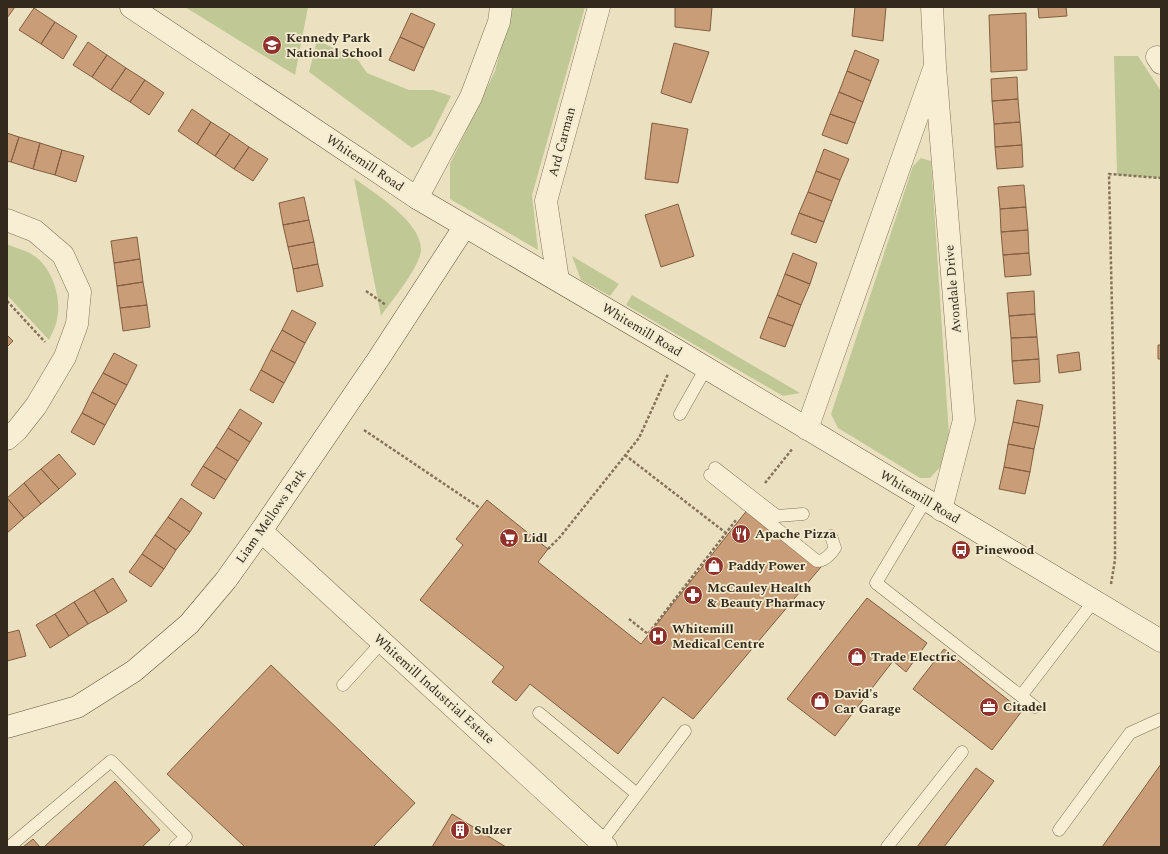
<svg xmlns="http://www.w3.org/2000/svg" width="1168" height="854" viewBox="0 0 1168 854" font-family="Spectral,serif">
<style>
.green{fill:#c0c995}
.building{fill:#c89d77;stroke:#825e40}
.lines{fill:none;stroke-linecap:round;stroke-linejoin:round}
.lane-casing{stroke:#847259;stroke-width:13}
.street-casing{stroke:#847259;stroke-width:23}
.secondary-casing{stroke:#65533c;stroke-width:23}
.path{stroke:#847259;stroke-width:2.5;stroke-dasharray:3 2;stroke-linecap:butt}
.lane{stroke:#f7eed3;stroke-width:12}
.street{stroke:#f7eed3;stroke-width:22}
.secondary{stroke:#f7eed3;stroke-width:22}
.labels{text-anchor:middle;dominant-baseline:central;stroke-width:3.5;stroke-linejoin:round;paint-order:stroke}
.poi-label{font-size:13px;font-weight:bold;fill:#34291d;stroke:#f3ebcf;text-anchor:start}
.street-label{font-size:13px;fill:#34291d;stroke:#f3ebcf}
</style>
<rect width="100%" height="100%" fill="#ebe1c0"/>
<!-- green -->
<path class="green" d="M185 7H308L295 75Z
M512 7H585L532 195 538 250 450 199V164L495 71Z
M317 40 358 60 367 73 409 90H433L451 96 431 136 412 148 309 72Z
M1114 56H1138L1161 91V178L1117 175Z
M921 158 931 161 949 435 943 464 930 478H920L838 428 831 414 913 166Z
M354 178C374 193 422 222 421 250 419 269 392 300 381 316Z
M7 244C15 248 26 250 33 255 52 267 62 297 57 320 56 326 52 333 49 340L7 295Z
M572 256 619 284 610 296 581 280Z
M632 295 800 393 783 396 626 305Z"/>
<!-- building -->
<path class="building" d="M7 7H15L7 18Z
M675 7H712L710 31 675 27Z
M855 7H886L883 41 852 36Z
M1038 7H1066L1067 16 1039 18Z
M34 8 55 22 41 44 19 30Z
M411 13 435 24 424 48 400 37Z
M1026 13 1027 70 991 72 989 15Z
M55 22 77 36 63 59 41 44Z
M400 37 424 48 414 71 389 60Z
M88 42 107 55 92 77 73 65Z
M674 43 709 52 691 103 661 93Z
M855 50 879 60 871 81 847 71Z
M107 55 126 68 111 90 92 77Z
M126 68 145 80 130 102 111 90Z
M847 71 871 81 863 102 839 92Z
M1017 77 1018 99 992 101 991 79Z
M145 80 164 93 149 115 130 102Z
M839 92 863 102 855 123 830 114Z
M1018 99 1020 122 994 124 992 101Z
M192 109 211 122 197 144 178 131Z
M830 114 855 123 847 144 822 135Z
M211 122 230 134 215 156 197 144Z
M1020 122 1022 145 995 147 994 124Z
M652 123 688 129 678 183 645 179Z
M7 133 19 137 11 162 7 161Z
M230 134 249 147 234 169 215 156Z
M19 137 40 143 33 169 11 162Z
M40 143 62 150 55 175 33 169Z
M1022 145 1023 167 997 169 995 147Z
M249 147 268 159 253 181 234 169Z
M824 149 849 159 840 180 816 171Z
M62 150 84 156 76 182 55 175Z
M816 171 840 180 832 201 808 192Z
M1024 185 1026 207 1000 209 998 187Z
M808 192 832 201 824 222 799 213Z
M304 197 309 220 283 225 279 203Z
M678 204 694 256 661 267 645 215Z
M1026 207 1028 230 1001 232 1000 209Z
M799 213 824 222 816 243 791 234Z
M309 220 314 242 288 247 283 225Z
M1028 230 1029 253 1003 255 1001 232Z
M137 237 140 259 114 263 111 241Z
M314 242 318 264 293 269 288 247Z
M793 253 817 263 810 284 785 274Z
M1029 253 1031 275 1005 277 1003 255Z
M140 259 143 282 117 286 114 263Z
M318 264 323 286 297 292 293 269Z
M785 274 810 284 801 305 777 295Z
M143 282 147 305 120 308 117 286Z
M1034 291 1035 314 1009 316 1007 293Z
M777 295 801 305 793 326 768 317Z
M147 305 150 327 123 331 120 308Z
M292 310 316 323 305 343 282 330Z
M1035 314 1037 337 1011 338 1009 316Z
M768 317 793 326 785 347 760 338Z
M282 330 305 343 295 363 271 350Z
M7 335 13 341 7 347Z
M1037 337 1039 359 1012 361 1011 338Z
M1158 345H1161V359H1158Z
M271 350 295 363 284 383 261 370Z
M1079 352 1081 370 1059 373 1057 355Z
M114 353 137 365 127 385 103 373Z
M1039 359 1040 382 1014 384 1012 361Z
M261 370 284 383 273 403 250 390Z
M103 373 127 385 116 405 92 392Z
M92 392 116 405 105 425 82 413Z
M1017 400 1043 405 1039 427 1013 422Z
M240 409 262 423 250 442 228 428Z
M82 413 105 425 94 445 71 432Z
M1013 422 1039 427 1034 449 1008 444Z
M228 428 250 442 238 461 216 447Z
M1008 444 1034 449 1030 472 1004 467Z
M216 447 238 461 226 480 203 466Z
M59 454 76 474 59 489 41 469Z
M203 466 226 480 214 499 191 485Z
M1004 467 1030 472 1025 494 999 489Z
M41 469 59 489 41 504 24 483Z
M24 483 41 504 24 518 7 498Z
M7 498 24 518 7 533Z
M181 498 202 513 190 532 168 517Z
M487 500 548 549 538 562 641 644 748 509 821 567 693 719 663 697 618 754 530 684 516 701 492 682 504 667 420 600 463 545 456 539Z
M168 517 190 532 176 550 155 535Z
M155 535 176 550 164 569 142 554Z
M142 554 164 569 151 587 129 572Z
M113 578 127 601 108 613 94 590Z
M94 590 108 613 88 624 74 602Z
M867 598 927 643 906 672 893 661 835 736 787 699Z
M74 602 88 624 69 636 55 614Z
M55 614 69 636 50 648 36 625Z
M19 630 26 656 7 661V633Z
M944 649 1022 711 992 750 913 689Z
M271 665 415 803 373 847H245L167 774Z
M1161 764V847H1102Z
M976 768 994 781 944 847H917Z
M115 781 160 830 142 847H44Z
M452 814 506 847H432Z
M33 839 40 847H23Z"/>
<g class="lines">
<defs>
<path id="lane" d="M680 414 706 368
M715 468 777 516 803 514
M710 475 817 561C825 561 831 554 835 548L831 536
M925 501 876 583 1035 707
M343 685 382 642
M1021 696 1093 602
M539 713 637 794
M1059 830 1130 733 1161 719
M601 842 685 731
M9 847 111 761 186 837 175 847
M887 847 962 752"/>
<path id="street" d="M1157 57 1161 63
M935 66 964 420 941 510
M417 198 471 97 499 22 501 7
M7 220 35 231 63 255 80 292 77 324 65 357 36 406 17 430 7 439
M558 280 546 201 599 7
M807 429 935 66 932 7
M261 531 606 847"/>
<path id="secondary" d="M131 7 417 198 678 351 1161 641
M7 727 77 707 134 671 189 624 226 580 261 531 379 358 465 226"/>
</defs>
<!-- lane casing -->
<use href="#lane" class="lane-casing"/>
<!-- street casing -->
<use href="#street" class="street-casing"/>
<!-- secondary casing -->
<use href="#secondary" class="secondary-casing"/>
<!-- path -->
<path class="path" d="M366 291 386 305
M7 301 45 342
M364 430 480 508
M625 455 726 533
M765 483 793 448
M548 549 560 537 639 438 668 374
M1111 584 1115 560V447L1109 174 1161 178
M629 619 648 634 736 520"/>
<!-- lane -->
<use href="#lane" class="lane"/>
<!-- street -->
<use href="#street" class="street"/>
<!-- secondary -->
<use href="#secondary" class="secondary"/>
</g>
<!-- icons -->
<defs>
<symbol id="school-disc" viewBox="-11 -11 22 22"><circle r="9.5" fill="#90312c" stroke="#f3ebcf"/><path d="M0-5L7-2L0 1L-7-2ZM-4 1L0 2.5L4 1V4Q0 6-4 4Z" fill="#fff"/></symbol>
<symbol id="restaurant-disc" viewBox="-11 -11 22 22"><circle r="9.5" fill="#90312c" stroke="#f3ebcf"/><path d="M-5-6h1v4h1v-4h1v4h1v-4h1v5L-1.5 .5V6h-2V.5L-5-1ZM5-6V6H3V1.5H1.5Q1.5-4 5-6Z" fill="#fff"/></symbol>
<symbol id="supermarket-disc" viewBox="-11 -11 22 22"><circle r="9.5" fill="#90312c" stroke="#f3ebcf"/><path d="M-6-5.5h2.5l.6 2H6L4.5 2H-2.5L-4.4-4H-6ZM-1.5 3.2a1.3 1.3 0 1 0 .1 0ZM3 3.2a1.3 1.3 0 1 0 .1 0Z" fill="#fff"/></symbol>
<symbol id="bus-disc" viewBox="-11 -11 22 22"><circle r="9.5" fill="#90312c" stroke="#f3ebcf"/><path d="M-5-6H5V4H4V6H2V4H-2V6H-4V4H-5ZM-3.5-4V0h7V-4ZM-3.5 1.2v1.5H-2V1.2ZM2 1.2v1.5H3.5V1.2Z" fill="#fff"/></symbol>
<symbol id="shop-disc" viewBox="-11 -11 22 22"><circle r="9.5" fill="#90312c" stroke="#f3ebcf"/><path d="M-5-2.5h2.3a2.7 3.5 0 0 1 5.4 0H5L5.5 6h-11ZM-1.5-2.5h3a1.5 2.3 0 0 0-3 0Z" fill="#fff"/></symbol>
<symbol id="pharmacy-disc" viewBox="-11 -11 22 22"><circle r="9.5" fill="#90312c" stroke="#f3ebcf"/><path d="M-2-6h4v4h4v4h-4v4h-4v-4h-4v-4h4Z" fill="#fff"/></symbol>
<symbol id="hospital-disc" viewBox="-11 -11 22 22"><circle r="9.5" fill="#90312c" stroke="#f3ebcf"/><path d="M-5-5h3v3.5h4V-5h3V5h-3V1.5h-4V5h-3Z" fill="#fff"/></symbol>
<symbol id="office-disc" viewBox="-11 -11 22 22"><circle r="9.5" fill="#90312c" stroke="#f3ebcf"/><path d="M-6-3h4V-5.5h4V-3h4V5H-6ZM-1-4.5V-3h2v-1.5ZM-6 0V1H6V0Z" fill="#fff"/></symbol>
<symbol id="building-disc" viewBox="-11 -11 22 22"><circle r="9.5" fill="#90312c" stroke="#f3ebcf"/><path d="M-4-6H4V6H1V3H-1V6H-4ZM-2.5-4.3h1.7v1.8h-1.7ZM.8-4.3h1.7v1.8H.8ZM-2.5-1h1.7V.8h-1.7ZM.8-1h1.7V.8H.8Z" fill="#fff"/></symbol>
</defs>
<g fill-rule="evenodd">
<use href="#school-disc" x="261" y="34" width="22" height="22"/>
<use href="#restaurant-disc" x="730" y="523" width="22" height="22"/>
<use href="#supermarket-disc" x="498" y="527" width="22" height="22"/>
<use href="#bus-disc" x="950" y="539" width="22" height="22"/>
<use href="#shop-disc" x="703" y="555" width="22" height="22"/>
<use href="#pharmacy-disc" x="682" y="584" width="22" height="22"/>
<use href="#hospital-disc" x="647" y="625" width="22" height="22"/>
<use href="#shop-disc" x="846" y="646" width="22" height="22"/>
<use href="#shop-disc" x="809" y="690" width="22" height="22"/>
<use href="#office-disc" x="978" y="696" width="22" height="22"/>
<use href="#building-disc" x="449" y="819" width="22" height="22"/>
</g>
<g class="labels">
<!-- poi labels -->
<g class="poi-label">
<text x="286" y="38">Kennedy Park<tspan x="286" dy="15">National School</tspan></text>
<text x="755" y="534">Apache Pizza</text>
<text x="523" y="538">Lidl</text>
<text x="975" y="550">Pinewood</text>
<text x="728" y="566">Paddy Power</text>
<text x="707" y="588">McCauley Health<tspan x="707" dy="15">&amp; Beauty Pharmacy</tspan></text>
<text x="672" y="629">Whitemill<tspan x="672" dy="15">Medical Centre</tspan></text>
<text x="871" y="657">Trade Electric</text>
<text x="834" y="694">David's<tspan x="834" dy="15">Car Garage</tspan></text>
<text x="1003" y="707">Citadel</text>
<text x="474" y="830">Sulzer</text>
</g>
<!-- street labels -->
<g class="street-label">
<text transform="translate(562 142) rotate(-75)">Ard Carman</text>
<text transform="translate(365 163) rotate(34)">Whitemill Road</text>
<text transform="translate(953 289) rotate(-95)">Avondale Drive</text>
<text transform="translate(642 330) rotate(31)">Whitemill Road</text>
<text transform="translate(920 497) rotate(31)">Whitemill Road</text>
<text transform="translate(271 516) rotate(-55)">Liam Mellows Park</text>
<text transform="translate(434 689) rotate(42)">Whitemill Industrial Estate</text>
</g>
</g>
<!-- border -->
<rect width="1168" height="854" fill="none" stroke="#34291d" stroke-width="16"/>
</svg>
